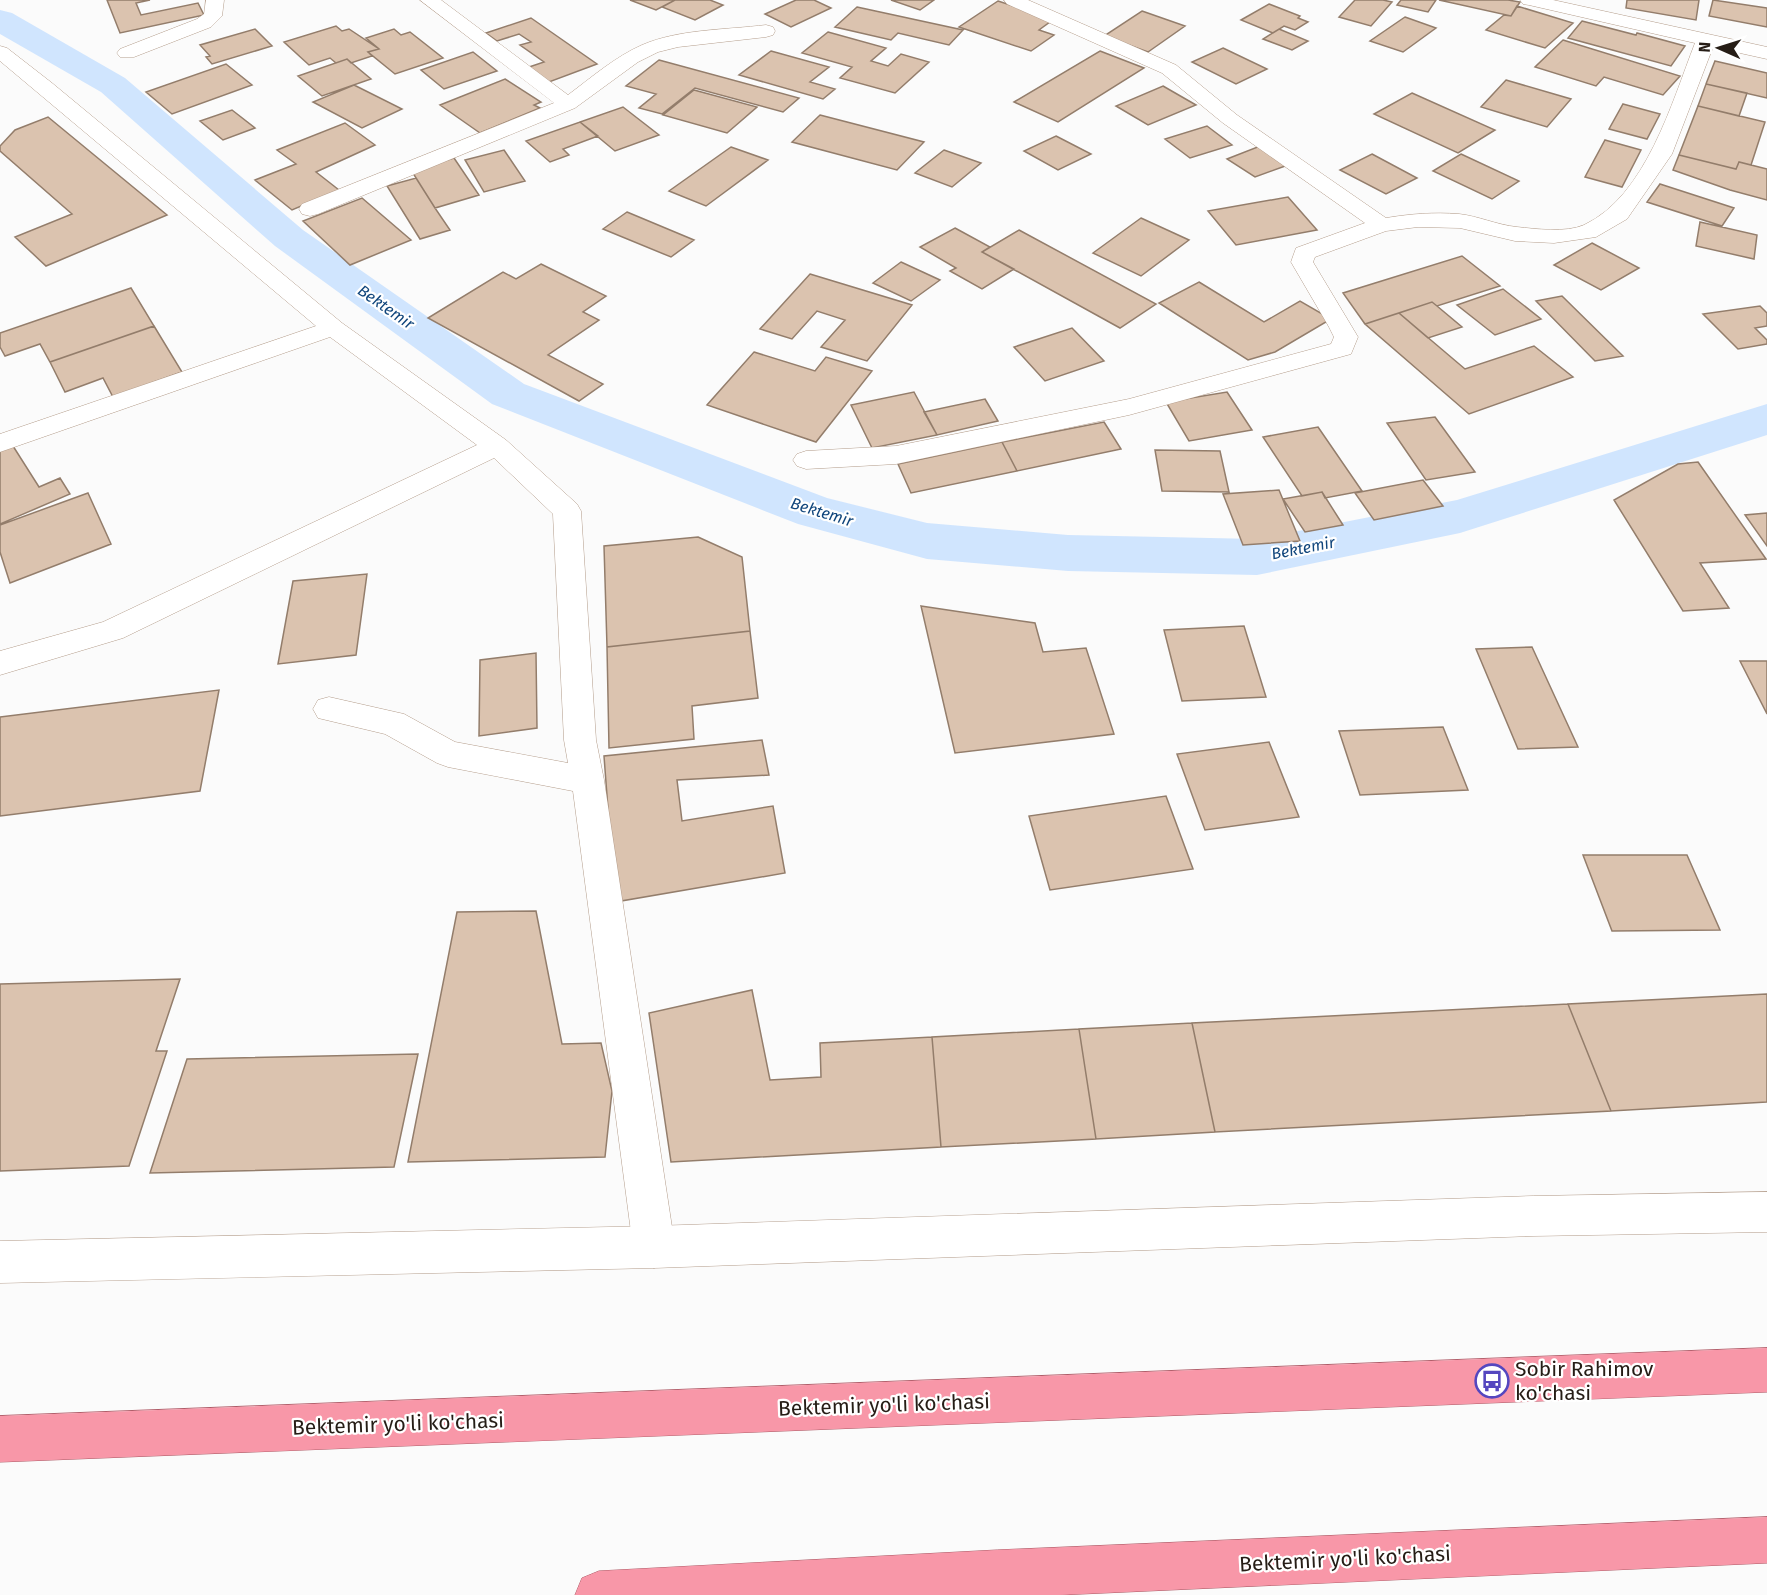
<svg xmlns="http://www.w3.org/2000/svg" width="1767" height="1595" viewBox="0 0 1767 1595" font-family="'Fira Sans',sans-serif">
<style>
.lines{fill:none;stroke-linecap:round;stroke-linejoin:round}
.canal{fill:#d0e5fe;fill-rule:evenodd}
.building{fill:#dbc3af;stroke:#937d6b;stroke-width:1.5}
.minor-casing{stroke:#b49d8b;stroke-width:1}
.tertiary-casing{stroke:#b49d8b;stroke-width:1}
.trunk-casing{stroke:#ae5b67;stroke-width:1}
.minor{fill:#fff;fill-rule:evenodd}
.tertiary{fill:#fff;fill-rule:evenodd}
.trunk{fill:#f897a8;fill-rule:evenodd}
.labels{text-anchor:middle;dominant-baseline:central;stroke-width:4.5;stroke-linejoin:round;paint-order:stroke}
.far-water-label{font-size:16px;font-style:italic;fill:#11467c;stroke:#fff}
.near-poi-label{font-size:21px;fill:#261d16;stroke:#fff;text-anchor:start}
.near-street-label{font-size:21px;fill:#261d16;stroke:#fff}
</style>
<rect width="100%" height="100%" fill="#fbfbfb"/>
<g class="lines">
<!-- canal -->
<path class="canal" d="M0 10 12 13 125 78 303 230 524 384 827 498 927 523 1068 535 1257 539 1457 500 1767 404V435L1460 533 1257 575 1068 571 927 559 798 524 492 404 275 246 101 92 0 34Z"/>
</g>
<!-- building -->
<path class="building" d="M107 0H150L136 3 141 15 198 3 204 15 120 33Z
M630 0H675L656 10Z
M675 0H710L723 5 695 20 662 7Z
M796 0H814L831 8 791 27 765 14Z
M891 0H934L920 10Z
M1355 0H1383L1392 2 1371 26 1339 17Z
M1401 0H1436L1428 12 1397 5Z
M1439 0H1508L1520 2 1511 16Z
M1627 0H1699L1696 20 1626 8Z
M1713 0 1767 8V27L1709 16Z
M998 1 1054 19 1039 30 1054 35 1031 51 959 27Z
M1269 4 1300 16 1298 18 1308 22 1295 30 1284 26 1273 33 1241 20Z
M1517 6 1573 23 1545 48 1486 30 1504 15 1511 16Z
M857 7 963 30 949 45 898 33 891 40 835 27Z
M1142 11 1185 26 1148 52 1104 36Z
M1405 17 1436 28 1403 52 1370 41Z
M531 18 597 64 549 82 529 67 544 62 520 45 531 42 519 34 497 41 486 33Z
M1582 21 1636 35 1637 33 1685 46 1671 66 1568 38Z
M336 26 342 31 349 29 379 49 368 52 372 56 351 63 347 59 336 63 330 58 309 65 284 42Z
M255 29 272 46 212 64 206 57 210 56 200 45Z
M394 29 401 35 410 32 443 58 395 74 368 52 379 49 366 38Z
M1279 29 1308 41 1292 50 1263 39Z
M828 32 886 48 871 61 888 66 901 54 929 62 895 93 840 78 852 67 802 53Z
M1563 40 1680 76 1663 95 1604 77 1596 86 1535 67Z
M1223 48 1267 69 1236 84 1192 62Z
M771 51 829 67 810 82 835 89 823 99 739 75Z
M1100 51 1144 68 1058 122 1014 102Z
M473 52 497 71 444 89 421 70Z
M347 59 371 79 322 96 298 76Z
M659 60 799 98 783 112 695 88 662 114 639 108 656 94 626 86Z
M1715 61 1767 73V98L1706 84Z
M226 64 252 85 172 114 146 92Z
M505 79 541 102 534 105 540 108 480 133 440 105Z
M1506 80 1571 99 1547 127 1481 107Z
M1706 84 1747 93 1739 116 1698 106Z
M354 85 402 109 362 128 313 102Z
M1163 86 1196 105 1148 125 1116 106Z
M694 90 757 107 727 133 663 115Z
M1412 93 1495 130 1458 153 1374 114Z
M1623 104 1660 114 1647 139 1609 129Z
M1698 106 1765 122 1751 165 1739 162 1736 169 1679 155Z
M623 107 659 135 615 151 580 122Z
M232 110 255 128 223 140 200 121Z
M820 115 924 142 897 170 792 142Z
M48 117 167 215 46 266 15 237 72 214 0 151V146L15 130Z
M580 122 598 136 563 149 569 155 550 162 526 141Z
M345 123 375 145 316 172 339 190 292 210 255 180 296 164 277 150Z
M1207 126 1232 145 1190 158 1165 139Z
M1056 136 1091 154 1058 170 1024 151Z
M1605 140 1641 150 1622 187 1585 177Z
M1260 146 1288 165 1255 177 1227 159Z
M731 147 768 160 706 206 669 191Z
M504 150 525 181 484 192 465 160Z
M944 150 981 163 952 187 915 173Z
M1372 154 1417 178 1386 194 1340 170Z
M1461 154 1519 181 1492 199 1433 171Z
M1679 155 1736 169 1739 162 1767 169V200L1730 190 1673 170Z
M454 158 479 195 435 208 411 170Z
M416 178 435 208 450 230 420 239 387 186Z
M1660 184 1734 208 1722 226 1647 202Z
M1288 197 1317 230 1236 245 1208 211Z
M362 198 411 240 350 265 303 221Z
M627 212 694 240 671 257 603 229Z
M1141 218 1189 240 1141 276 1093 253Z
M1700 222 1757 235 1754 259 1696 246Z
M955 228 990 247 982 252 1014 269 982 289 950 271 956 268 920 247Z
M1019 230 1156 304 1120 328 982 252Z
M1592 243 1639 268 1601 290 1554 265Z
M1462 256 1500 286 1437 306 1432 302 1365 324 1343 293Z
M901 262 940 280 911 301 873 283Z
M541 264 606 296 583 312 599 320 548 355 603 384 579 401 428 318 503 272 516 279Z
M810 274 912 305 867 361 821 347 845 320 817 311 792 339 760 329Z
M1199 282 1264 322 1300 301 1331 319 1275 352 1248 360 1159 303Z
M131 288 154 326 50 362 40 344 5 356 0 347V333Z
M1503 289 1541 319 1495 335 1457 305Z
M1562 296 1623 356 1595 361 1536 301Z
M1432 302 1437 306 1462 327 1428 338 1399 313Z
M1760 306 1767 313V326L1755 328 1767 340V344L1738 349 1703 314Z
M1399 313 1465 369 1534 346 1573 377 1469 414 1365 324Z
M154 326 182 372 113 397 103 378 65 392 50 362Z
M1072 328 1104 361 1045 381 1014 347Z
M754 352 815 371 826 357 872 371 816 442 707 405Z
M914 392 937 435 872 448 851 405Z
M1227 392 1252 430 1189 441 1166 402Z
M985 399 998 421 937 435 924 412Z
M1435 417 1475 472 1426 480 1387 423Z
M1104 422 1121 449 1017 471 1002 442Z
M1318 427 1362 491 1325 498 1322 492 1302 496 1263 437Z
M1002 442 1017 471 911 493 898 464Z
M13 446 39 487 60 478 70 494 0 524V451Z
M1155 450 1220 451 1229 492 1162 491Z
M1698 462 1766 559 1700 563 1729 608 1683 611 1614 500 1678 464Z
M1423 480 1443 506 1374 520 1355 493Z
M1279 490 1300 541 1243 545 1223 494Z
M1322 492 1343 525 1305 532 1283 499Z
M88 493 111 544 10 583 0 552V525Z
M1767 513V546L1745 515Z
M698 537 742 557 750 631 607 647 604 546Z
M367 574 356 655 278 664 293 581Z
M921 606 1035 623 1043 652 1086 648 1114 734 955 753Z
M1244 626 1266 697 1182 701 1164 630Z
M750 631 758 698 692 706 694 739 609 748 607 647Z
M1532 647 1578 747 1518 749 1476 649Z
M536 653 537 728 479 736 480 660Z
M1740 661H1767V714Z
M219 690 200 791 0 816V717Z
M1443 727 1468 790 1360 795 1339 731Z
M762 740 769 775 677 780 682 821 773 806 785 873 615 902 604 756Z
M1269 742 1299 817 1205 830 1177 754Z
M1166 796 1193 869 1050 890 1029 816Z
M1583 855H1687L1720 930 1612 931Z
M536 911 562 1044 601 1043 612 1091 605 1157 408 1162 457 912Z
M180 979 156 1051H167L129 1166 0 1171V984Z
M752 990 770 1080 821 1077 820 1043 932 1037 941 1147 671 1162 649 1013Z
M1767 994V1102L1611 1111 1568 1004Z
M1568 1004 1611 1111 1215 1132 1192 1023Z
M1192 1023 1215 1132 1096 1139 1079 1029Z
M1079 1029 1096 1139 941 1147 932 1037Z
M418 1054 394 1167 150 1173 187 1059Z"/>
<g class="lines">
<defs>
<path id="minor" d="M206 0H224L222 16 211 27 134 57H120L117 53 120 49 197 19 204 14Z
M420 0H441L568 95C592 77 615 57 642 45 679 29 726 30 766 25L773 27 775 31 773 35 766 37 678 47 658 52 638 62 575 108 318 214 310 216 302 214 299 209 302 204 554 103Z
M1004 0H1028L1176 65 1237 115 1386 218C1410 214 1434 212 1459 214 1478 216 1497 225 1517 227 1536 229 1566 233 1584 225 1646 196 1672 102 1695 43L1529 5 1523 4 1520 0H1553L1767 47V59L1713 47 1672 154 1627 219 1596 237 1554 243 1515 241 1460 228 1418 227 1386 231 1315 257 1313 262 1358 337 1351 354 1129 415 896 464 806 469 797 466 793 460 797 454 806 451 896 446 1129 399 1331 344 1334 337 1329 327 1291 262 1296 248 1365 223 1223 123 1162 73 1007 4Z
M0 46 7 48 52 83 342 323 506 440 577 504 581 511 596 740 604 780 675 1247 669 1262 654 1268 639 1262 633 1247 573 791 448 767 437 763 385 734 318 718 313 709 318 700 329 697 404 714 455 742 568 763 564 740 553 514 494 458 123 638 0 675V651L103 622 477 445 330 337 0 452V434L316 326 0 61Z"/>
<path id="tertiary" d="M1767 1192V1232L1533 1236 654 1268 0 1283V1241L654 1226 1533 1196Z"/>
<path id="trunk" d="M1767 1348V1392L0 1462V1416Z
M1767 1517V1563L1059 1595H575L582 1578 599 1571 997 1550Z"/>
</defs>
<!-- minor casing -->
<use href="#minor" class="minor-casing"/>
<!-- tertiary casing -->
<use href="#tertiary" class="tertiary-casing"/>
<!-- trunk casing -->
<use href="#trunk" class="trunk-casing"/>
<!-- minor -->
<use href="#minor" class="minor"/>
<!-- tertiary -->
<use href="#tertiary" class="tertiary"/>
<!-- trunk -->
<use href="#trunk" class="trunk"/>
</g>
<!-- icons -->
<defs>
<symbol id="bus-ring" viewBox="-11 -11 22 22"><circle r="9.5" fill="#fff" stroke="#5547bf" stroke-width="1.5"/><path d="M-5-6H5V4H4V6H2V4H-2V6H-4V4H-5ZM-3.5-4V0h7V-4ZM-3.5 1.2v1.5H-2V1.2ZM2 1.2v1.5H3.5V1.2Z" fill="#5547bf"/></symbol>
</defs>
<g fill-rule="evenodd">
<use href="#bus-ring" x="1473" y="1362" width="38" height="38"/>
</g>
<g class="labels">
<!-- far-water labels -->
<g class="far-water-label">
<text transform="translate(386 307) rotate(35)">Bektemir</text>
<text transform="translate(822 512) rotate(17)">Bektemir</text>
<text transform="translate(1303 548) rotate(-11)">Bektemir</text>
</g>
<!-- near-poi labels -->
<g class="near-poi-label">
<text x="1515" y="1369">Sobir Rahimov<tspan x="1515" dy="24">ko'chasi</tspan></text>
</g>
<!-- near-street labels -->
<g class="near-street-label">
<text transform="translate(884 1405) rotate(-2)">Bektemir yo'li ko'chasi</text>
<text transform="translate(398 1424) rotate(-2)">Bektemir yo'li ko'chasi</text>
<text transform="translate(1345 1559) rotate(-3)">Bektemir yo'li ko'chasi</text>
</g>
</g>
<!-- north arrow -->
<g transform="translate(1719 48) rotate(273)" stroke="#ffffff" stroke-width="4.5" paint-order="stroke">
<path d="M0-4.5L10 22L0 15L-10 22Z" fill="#261d16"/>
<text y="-9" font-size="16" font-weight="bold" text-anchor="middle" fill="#261d16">N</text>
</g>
</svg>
